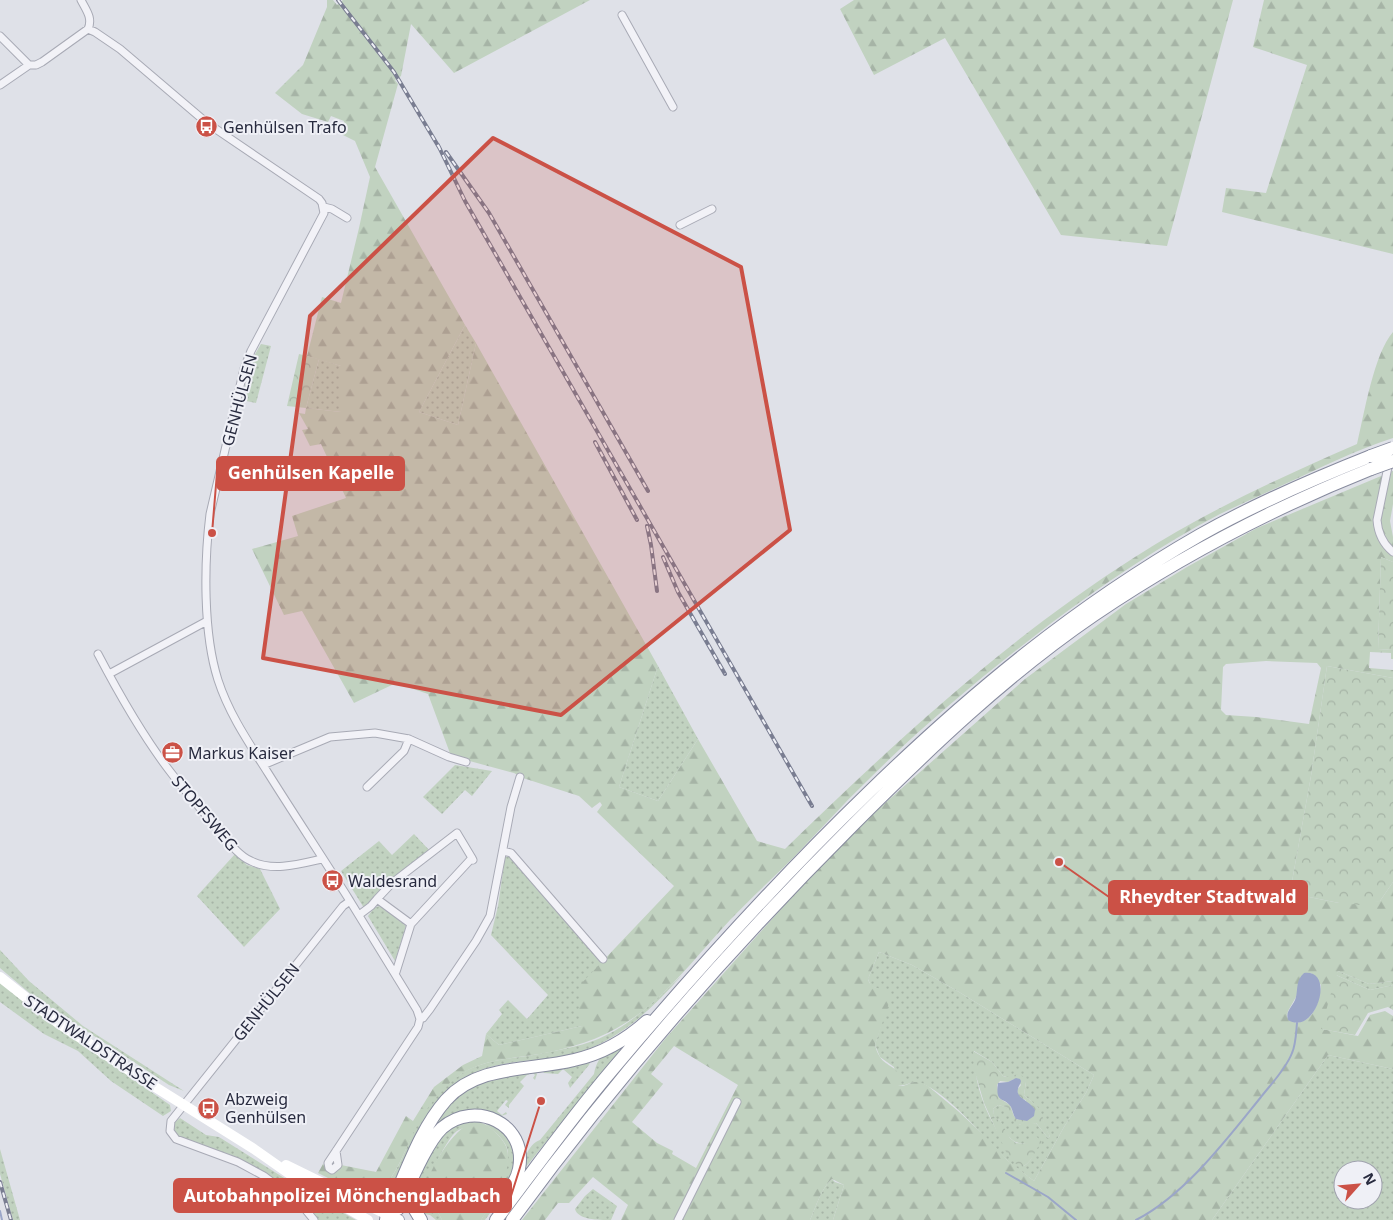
<svg xmlns="http://www.w3.org/2000/svg" width="1393" height="1220" viewBox="0 0 1393 1220" font-family="'Noto Sans',sans-serif">
<style>
.grass{fill:url(#grass-dots);fill-rule:evenodd}
.forest{fill:url(#forest-firs);fill-rule:evenodd}
.park{fill:url(#park-crowns);fill-rule:evenodd}
.water{fill:#9ba6c8}
.lines{fill:none;stroke-linecap:round;stroke-linejoin:round}
.stream{stroke:#9ba6c8;stroke-width:2}
.minor-casing{stroke:#a8aab5;stroke-width:9}
.primary-casing{stroke:#9fa2b4;stroke-width:12}
.motorway-casing{stroke:#878b9e;stroke-width:14}
.minor{stroke:#f2f2f7;stroke-width:7}
.secondary{stroke:#fff;stroke-width:10}
.primary{stroke:#fff;stroke-width:10}
.motorway{stroke:#fff;stroke-width:12}
.rail-casing{stroke:#797d91;stroke-width:4}
.rail{stroke:#eff0f6;stroke-width:2;stroke-dasharray:5.5;stroke-linecap:butt}
.motorway-bridge-casing{stroke:#878b9e;stroke-width:14;stroke-linecap:butt}
.motorway-bridge{stroke:#fff;stroke-width:12}
.marked{fill:#cb5146;fill-opacity:0.2;stroke:#cb5146;stroke-width:4;stroke-linejoin:round}
.labels{text-anchor:middle;dominant-baseline:central;stroke-width:4;stroke-linejoin:round;paint-order:stroke}
.poi-label{font-size:16px;fill:#282b3f;stroke:#eff0f6;text-anchor:start}
.street-label{font-size:16px;fill:#282b3f;stroke:#eff0f6}
.leader{fill:none;stroke:#cb5146;stroke-width:2}
.callout-dot{fill:#cb5146;stroke:#eff0f6;stroke-width:2}
.callout{fill:#cb5146;stroke:#cb5146;stroke-width:2}
.callout-label{font-size:18px;text-anchor:middle;font-weight:bold;fill:#fff}
</style>
<defs>
<pattern id="grass-dots" width="8" height="8" patternUnits="userSpaceOnUse" patternTransform="scale(1.25)"><rect width="8" height="8" fill="#c1d2c0"/><path d="M2 2h.1M6 6h.1" fill="none" stroke="#a6b4a6" stroke-width="1.8" stroke-linecap="round"/></pattern>
<pattern id="forest-firs" width="22" height="20" patternUnits="userSpaceOnUse" patternTransform="scale(1.25)"><rect width="22" height="20" fill="#c1d2c0"/><path d="M5 1l3.5 6h-7zM16 11l3.5 6h-7z" fill="#a6b4a6"/></pattern>
<pattern id="park-crowns" width="20" height="18" patternUnits="userSpaceOnUse" patternTransform="scale(1.25)"><rect width="20" height="18" fill="#c1d2c0"/><path d="M2 6a3 3 0 1 1 6 0M12 15a3 3 0 1 1 6 0" fill="none" stroke="#a6b4a6"/></pattern>
</defs>
<rect width="100%" height="100%" fill="#dfe1e8"/>
<!-- grass -->
<path class="grass" d="M465 325 476 343 458 425 419 412Z
M261 344 271 346 256 403 246 401 242 397 254 356Z
M319 359 341 366V412L306 408Z
M658 666 698 739 658 801 619 787Z
M455 765 492 771 472 796 465 790 442 814 423 797Z
M414 834 430 851 379 891 364 908 341 871 379 841 392 855Z
M235 854 247 865 260 869 280 909 244 947 197 896Z
M512 856 603 960 582 1026 499 1045 486 1034 502 1014 499 1010 508 1000 527 1019 548 995 491 935 498 906 505 857Z
M379 906 383 907 406 926 395 961 368 916 374 908Z
M0 950 29 981 83 1026 184 1091 169 1085 33 996 0 968Z
M879 952 912 965 959 992 1094 1075 1086 1093 1064 1127 1034 1181C1025 1174 1015 1168 1007 1160 987 1140 945 1090 920 1083 912 1080 906 1087 898 1085L894 1067 880 1057 875 1045 881 1025 876 988 871 986 868 979ZM974 1051 992 1062 1003 1076 1026 1082 1024 1095C1029 1100 1036 1104 1039 1110 1044 1119 1044 1128 1050 1136L1048 1138 1036 1123 1020 1125 1006 1107 998 1105 993 1109 995 1121 999 1119C1006 1133 1010 1145 1028 1144L1034 1150C1033 1157 1030 1162 1024 1166 1014 1153 1001 1140 994 1125 981 1102 974 1077 974 1051Z
M1338 971 1369 984 1393 981V985L1370 990 1336 975Z
M682 975C647 1015 609 1050 554 1058 529 1061 490 1062 469 1076 462 1081 456 1094 452 1101 432 1129 413 1157 393 1186L382 1196 375 1193C399 1178 405 1146 418 1122 429 1104 443 1085 461 1074 487 1057 520 1059 549 1052 564 1049 579 1046 593 1041 628 1028 656 1000 682 975Z
M0 982 49 1021 170 1105 171 1111 163 1116 111 1081 78 1051 44 1034 0 1002Z
M633 1034 521 1173C524 1161 527 1145 540 1140L594 1074C598 1051 615 1045 633 1034Z
M1328 1055 1393 1069V1220H1212ZM1343 1170H1373V1200H1343Z
M592 1057 589 1065 570 1088 568 1083 572 1077 563 1069 558 1074 544 1073 542 1069Z
M535 1071 537 1074 535 1080 533 1078 535 1075 532 1072 528 1075H527L520 1082 524 1086 509 1105V1108L505 1105 508 1101 506 1100 497 1111 502 1115 506 1112 507 1114 498 1117 479 1112 429 1140 435 1120 468 1085Z
M180 1118 206 1135 219 1137 308 1193 356 1220H317L302 1202 305 1199 292 1194 272 1179 179 1138 173 1131V1124Z
M466 1120C473 1121 483 1120 489 1123 498 1126 507 1136 511 1144 523 1173 501 1198 485 1220H481C491 1206 513 1164 507 1148 503 1137 491 1129 483 1122 475 1125 464 1127 457 1131 447 1138 427 1179 425 1192 424 1199 426 1205 428 1211L438 1212 442 1220H436L430 1215 418 1213 415 1185 427 1160 441 1138 448 1130Z
M0 1149 20 1220H13L0 1174Z
M832 1179 835 1182 844 1185 833 1220H810C816 1207 821 1188 832 1179Z
M593 1189 617 1206 611 1220C598 1220 578 1220 575 1209L585 1196Z"/>
<!-- forest -->
<path class="forest" d="M327 0H333L337 5 343 0H590L454 73 411 24 401 76 395 80 398 84 375 167 465 325 419 412 458 425 476 343 658 666 619 787 658 801 698 739 757 841 785 849C894 743 1006 639 1135 557 1205 512 1281 477 1357 444 1364 415 1374 353 1393 332V438C1356 450 1320 468 1285 484 1263 494 1241 504 1220 514 1160 545 1104 584 1050 624 986 673 924 724 867 781 842 805 819 831 795 856 773 878 751 898 730 920 703 949 679 980 649 1006 619 1031 588 1044 550 1052 519 1059 483 1057 457 1077 441 1089 429 1105 419 1122 405 1145 399 1178 375 1193 354 1193 337 1182 318 1173L323 1164 333 1172 338 1171 341 1165 376 1172 406 1116 413 1121 434 1087 463 1065 482 1056 486 1034 499 1045 582 1026 579 1016V986L674 886 597 812 602 805 600 802 592 808 579 796 523 778 514 773 451 756 428 694 396 683 354 703 302 611 284 615 252 549 298 536 292 516 346 498 321 444 310 446 302 430 308 429 299 413 305 414 306 408 341 412V366L307 356 322 297 341 303 359 228 370 177 355 141 341 134 344 121 331 116 328 122 302 114 275 93 303 65 327 7Z
M854 0H1233L1167 246 1061 235 945 38 874 75 840 9Z
M1264 0H1393V254L1222 212 1226 188 1266 193 1307 65 1253 47Z
M1393 471V504L1390 521 1393 537V562L1381 557 1378 649 1393 650V659H1391V653L1370 652 1369 668 1393 670V678L1327 666 1311 776 1291 887 1299 895 1339 903 1380 901 1393 882V981L1369 984 1338 971 1322 1029 1358 1036 1370 1015 1385 1011 1393 1016V1069L1328 1055 1212 1220H833L844 1185 832 1179C821 1188 816 1207 810 1220H621L628 1205 593 1177 569 1203H558L545 1220H522L665 1039 840 843 1025 679 1126 604 1187 567 1257 528ZM1266 661 1317 663 1321 668 1309 724 1256 717 1226 715 1221 710 1223 667 1226 664ZM879 952 912 965 959 992 1094 1075 1086 1093 1064 1127 1034 1181 1007 1160 988 1139 958 1111 928 1086 920 1082H914L903 1086 898 1085C904 1067 887 1068 880 1057 877 1053 876 1048 875 1045L889 1003 890 996 886 990C878 988 870 988 868 979ZM1304 973H1311L1321 985C1319 1002 1315 1020 1296 1023L1287 1017 1288 1011 1296 997ZM674 1046 738 1085 696 1168 672 1154 673 1151 657 1143 632 1122 663 1084 651 1074Z
M474 1122C483 1122 487 1125 494 1131 499 1136 505 1142 507 1149 513 1171 493 1203 481 1220H442L438 1212 434 1214 428 1211C427 1206 425 1201 425 1195 425 1174 453 1127 474 1122Z"/>
<!-- park -->
<path class="park" d="M299 354 319 359 306 408 287 406Z
M1381 557 1393 562V650L1378 649Z
M1327 666 1393 678V882L1380 901 1360 905 1339 903 1299 895 1291 887 1311 776Z
M1336 975 1370 990 1393 985V1010L1388 1007 1368 1013 1355 1035 1321 1029Z
M973 1051 992 1062 1003 1076 1006 1077 1019 1074 1024 1077 1026 1082 1024 1095C1028 1099 1033 1102 1037 1106 1044 1115 1044 1127 1050 1136L1048 1138 1036 1123 1025 1126 1017 1124 1012 1119 1006 1107 998 1105 993 1109 995 1120 999 1119 1010 1138 1016 1143 1028 1144 1036 1136 1042 1142C1034 1150 1034 1160 1024 1166L1023 1168 1016 1164 1007 1154 984 1103 974 1069ZM1016 1078 1021 1085 1017 1090C1018 1096 1020 1099 1026 1100L1018 1120 1014 1116 1010 1105 999 1098 997 1085 1000 1081 1008 1082Z"/>
<!-- water -->
<path class="water" d="M1304 973C1337 969 1315 1037 1288 1020 1285 1010 1294 1006 1296 997 1298 988 1296 980 1304 973Z
M1016 1078 1020 1079 1021 1081C1021 1084 1018 1086 1018 1089 1015 1098 1031 1101 1035 1110L1034 1116 1027 1121 1016 1119C1013 1115 1013 1111 1011 1107 1004 1096 995 1105 998 1083L1008 1082Z"/>
<g class="lines">
<!-- stream -->
<path class="stream" d="M1006 1173 1048 1197 1076 1220
M0 1211 2 1220
M1136 1220C1185 1195 1227 1139 1261 1097 1271 1084 1286 1069 1292 1053 1296 1044 1296 1033 1297 1023"/>
<defs>
<path id="minor" d="M622 15 673 107
M88 29 95 32 120 49 207 123 319 199 322 203 324 213 251 351 244 369 210 514C204 563 203 633 218 680 229 714 249 743 268 773 295 816 323 858 350 901L343 906 171 1121 170 1131 176 1139 238 1162 264 1176 300 1203 314 1220
M0 36 29 65
M0 85 29 65H36L42 62 88 29C93 18 86 10 81 0
M324 207 332 209 347 218
M680 225 712 209
M1389 462 1377 520C1378 533 1383 544 1393 552
M98 654C120 696 143 737 172 774 186 792 201 809 216 827 226 838 237 855 251 861 273 872 300 864 322 859
M109 674 207 621
M263 765 330 737 375 733 409 739 449 757 466 762
M367 787 404 751 409 739
M503 851 511 853 603 959
M377 899 392 883 457 833 472 858
M359 915 371 906 377 899 411 924 396 972
M411 924 472 858 473 860
M420 1019 423 1018 430 1009 476 941 490 916 511 807 520 777
M336 1151 338 1165 332 1170 329 1168 328 1163 336 1151 418 1027 420 1019 417 1010 350 901
M678 1220 737 1102"/>
<path id="primary" d="M394 1218 399 1220"/>
<path id="motorway" d="M413 1186 412 1205 421 1220
M363 1203C377 1204 387 1198 396 1187
M398 1209C408 1188 426 1143 442 1128 475 1099 528 1124 519 1169 517 1179 511 1188 505 1196
M386 1220 387 1214C405 1177 418 1132 446 1100 478 1064 531 1071 574 1060 601 1054 626 1040 647 1021
M496 1220C534 1170 571 1118 612 1070 693 974 778 880 869 792 971 693 1076 606 1200 535 1255 504 1313 479 1371 456
M512 1220C615 1079 730 948 853 825 928 750 1006 675 1094 615 1181 556 1273 508 1371 469"/>
</defs>
<!-- minor casing -->
<use href="#minor" class="minor-casing"/>
<!-- primary casing -->
<use href="#primary" class="primary-casing"/>
<!-- motorway casing -->
<use href="#motorway" class="motorway-casing"/>
<!-- minor -->
<use href="#minor" class="minor"/>
<!-- secondary -->
<path class="secondary" d="M0 977 58 1023 144 1080 254 1149 301 1182 368 1220
M286 1165 392 1217"/>
<!-- primary -->
<use href="#primary" class="primary"/>
<!-- motorway -->
<use href="#motorway" class="motorway"/>
<defs>
<path id="rail" d="M338 0 394 72 440 149
M438 145 465 201 812 806
M446 152 489 213 648 491
M595 442 637 520
M647 526 651 545 657 591
M663 557 678 592 725 674
M0 1182 11 1220"/>
</defs>
<!-- rail casing -->
<use href="#rail" class="rail-casing"/>
<!-- rail -->
<use href="#rail" class="rail"/>
<defs>
<path id="motorway-bridge" d="M1371 456 1393 448
M1371 469 1393 461"/>
</defs>
<!-- motorway-bridge casing -->
<use href="#motorway-bridge" class="motorway-bridge-casing"/>
<!-- motorway-bridge -->
<use href="#motorway-bridge" class="motorway-bridge"/>
</g>
<!-- marked area -->
<path class="marked" d="M493 138 741 267 790 530 561 715 263 658 310 316Z"/>
<!-- icons -->
<defs>
<symbol id="bus-disc" viewBox="-11 -11 22 22"><circle r="9.5" fill="#cb5146" stroke="#eff0f6"/><path d="M-5-6H5V4H4V6H2V4H-2V6H-4V4H-5ZM-3.5-4V0h7V-4ZM-3.5 1.2v1.5H-2V1.2ZM2 1.2v1.5H3.5V1.2Z" fill="#fff"/></symbol>
<symbol id="office-disc" viewBox="-11 -11 22 22"><circle r="9.5" fill="#cb5146" stroke="#eff0f6"/><path d="M-6-3h4V-5.5h4V-3h4V5H-6ZM-1-4.5V-3h2v-1.5ZM-6 0V1H6V0Z" fill="#fff"/></symbol>
</defs>
<g fill-rule="evenodd">
<use href="#bus-disc" x="194" y="114" width="25" height="25"/>
<use href="#office-disc" x="160" y="740" width="25" height="25"/>
<use href="#bus-disc" x="320" y="868" width="25" height="25"/>
<use href="#bus-disc" x="196" y="1096" width="25" height="25"/>
</g>
<g class="labels">
<!-- poi labels -->
<g class="poi-label">
<text x="223" y="127">Genhülsen Trafo</text>
<text x="188" y="753">Markus Kaiser</text>
<text x="348" y="881">Waldesrand</text>
<text x="225" y="1099">Abzweig<tspan x="225" dy="18">Genhülsen</tspan></text>
</g>
<!-- street labels -->
<g class="street-label">
<text transform="translate(239 400) rotate(-75)">GENHÜLSEN</text>
<text transform="translate(205 813) rotate(50)">STOPFSWEG</text>
<text transform="translate(266 1002) rotate(-51)">GENHÜLSEN</text>
<text transform="translate(91 1042) rotate(34)">STADTWALDSTRASSE</text>
</g>
</g>
<!-- callouts -->
<path class="leader" d="M212 533L217 473M1059 862L1109 897M541 1101L511 1196"/>
<g class="callout-dot">
<circle cx="212" cy="533" r="5"/>
<circle cx="1059" cy="862" r="5"/>
<circle cx="541" cy="1101" r="5"/>
</g>
<g class="callout">
<rect x="217" y="457" width="187" height="33" rx="5"/>
<rect x="1109" y="881" width="198" height="33" rx="5"/>
<rect x="174" y="1179" width="337" height="33" rx="5"/>
</g>
<g class="callout-label">
<text x="311" y="479">Genhülsen Kapelle</text>
<text x="1208" y="903">Rheydter Stadtwald</text>
<text x="342" y="1202">Autobahnpolizei Mönchengladbach</text>
</g>
<!-- north arrow -->
<g transform="translate(1358 1185) rotate(63)"><circle r="24" fill="#eff0f6" stroke="#9fa1ad"/>
<path d="M0-4L9 19L0 12L-9 19Z" fill="#cb5146"/>
<text y="-8" font-size="14" font-weight="bold" text-anchor="middle" fill="#282b3f">N</text>
</g>
</svg>
